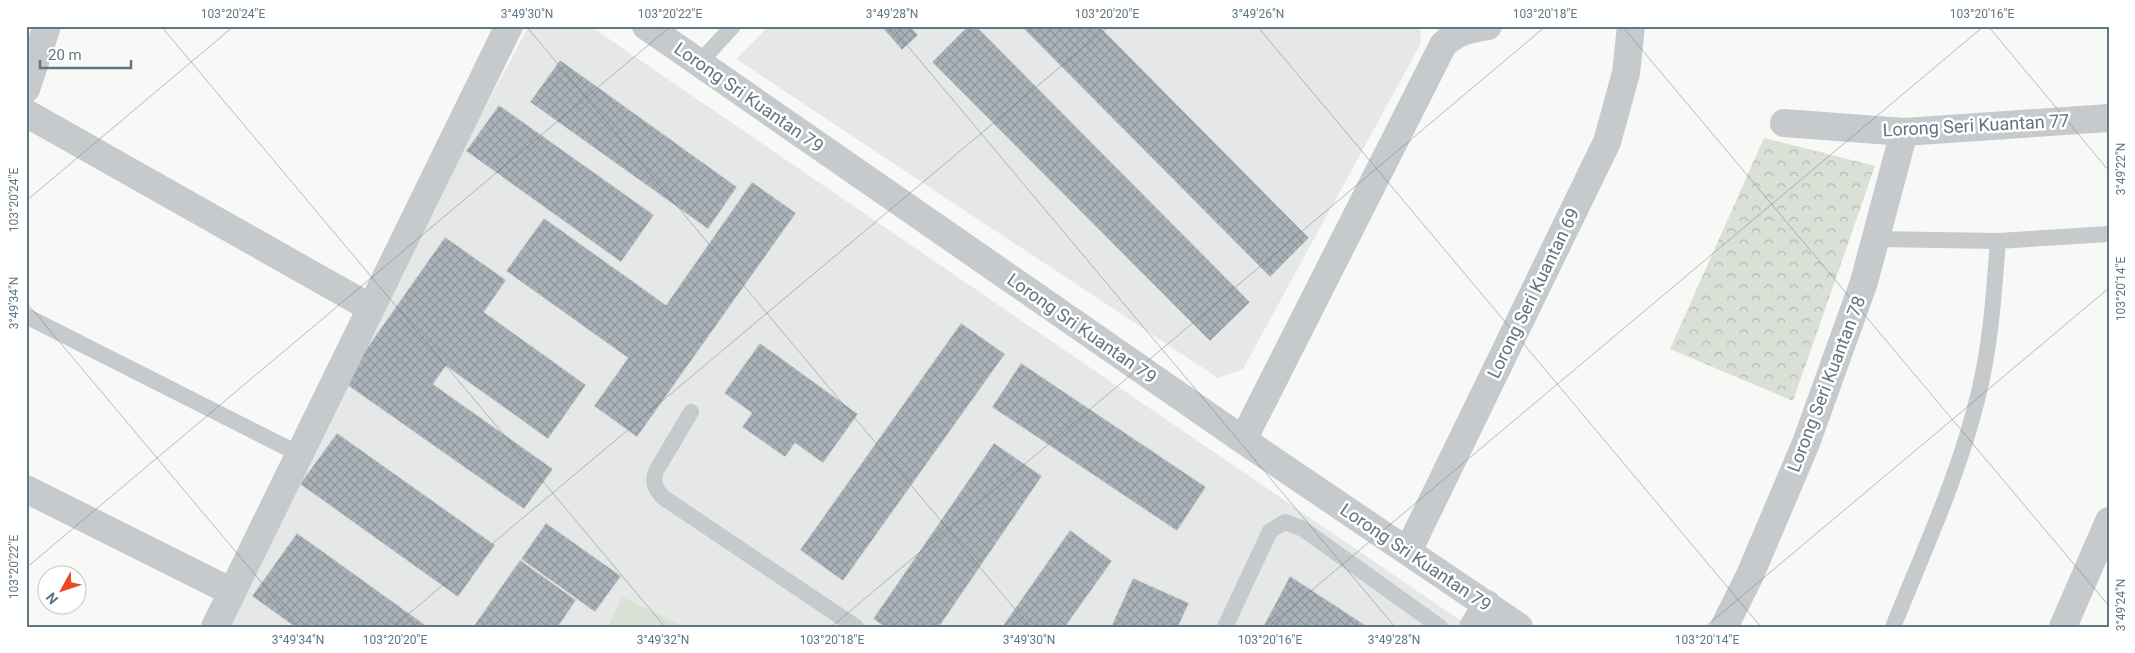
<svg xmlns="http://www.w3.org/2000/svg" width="2135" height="653" viewBox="0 0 2135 653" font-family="Roboto,sans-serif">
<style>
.built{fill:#e6e7e7}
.park{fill:url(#park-crowns)}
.pitch{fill:#dae0d6}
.building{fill:url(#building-cross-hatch);stroke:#dadad8}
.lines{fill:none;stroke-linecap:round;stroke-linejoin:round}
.service{stroke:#c6cacd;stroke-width:16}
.minor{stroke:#c6cacd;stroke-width:28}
.tertiary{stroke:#c6cacd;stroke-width:28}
.ticks{fill:none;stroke:#627582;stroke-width:1;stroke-opacity:0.45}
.labels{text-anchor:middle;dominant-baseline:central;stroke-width:5;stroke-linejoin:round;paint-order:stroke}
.street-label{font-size:18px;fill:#627582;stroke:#fff}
.neatline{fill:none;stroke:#627582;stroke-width:2}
.ticks-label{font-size:12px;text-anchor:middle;fill:#627582}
</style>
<defs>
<pattern id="park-crowns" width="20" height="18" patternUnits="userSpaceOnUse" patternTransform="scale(1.25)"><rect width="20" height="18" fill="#dae0d6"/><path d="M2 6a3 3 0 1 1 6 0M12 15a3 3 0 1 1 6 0" fill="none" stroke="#b4bab3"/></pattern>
<pattern id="building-cross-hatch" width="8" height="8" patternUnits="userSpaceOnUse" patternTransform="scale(1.25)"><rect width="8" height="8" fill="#aab3b9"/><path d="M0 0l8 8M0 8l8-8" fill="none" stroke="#8e969c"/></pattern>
</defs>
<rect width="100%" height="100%" fill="#f8f8f6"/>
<!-- built -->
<path class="built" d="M529 26H590L1470 627H216L330 393Z
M766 26H1421L1420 45 1243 369 1218 378 736 59 767 28Z"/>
<!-- park -->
<path class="park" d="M1764 138 1875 166 1793 401 1670 349Z"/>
<!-- pitch -->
<path class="pitch" d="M622 597 685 627H608Z"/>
<!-- building -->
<path class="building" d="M881 26H910L918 35 902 50Z
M968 26H976L1250 302 1210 341 932 62Z
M1021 26H1099L1309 238 1270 277Z
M560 60 737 187 708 229 530 102Z
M499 105 654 215 621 262 466 151Z
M752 182 796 213 637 437 594 406 628 358 506 271 544 218 666 305Z
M445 237 506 280 484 312 586 385 548 439 446 366 433 384 553 469 524 509 343 382Z
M961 323 1005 354 843 581 800 550Z
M760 343 858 414 823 463 795 443 785 457 742 427 752 413 724 393Z
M1021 363 1206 487 1177 531 992 407Z
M337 433 495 545 458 597 300 484Z
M994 443 1042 476 939 627H885L873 619Z
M546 523 621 576 595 612 521 559Z
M1070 530 1112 561 1065 627H1002Z
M297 533 428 627H295L252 596Z
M520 560 576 600 558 627H473Z
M1290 576 1368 627H1263Z
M1133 578 1189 603 1178 627H1111Z"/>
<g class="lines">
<!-- service -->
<path class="service" d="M700 62 733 26
M1876 239 1998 241 2109 234
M26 316 299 454
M691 412 656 471C652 483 655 489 664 498L856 627
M1225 627 1270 531 1285 522 1303 529 1440 627
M1893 627C1924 550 1960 473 1979 392 1991 343 1994 291 1998 241"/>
<!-- minor -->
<path class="minor" d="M26 89 47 26
M26 113 371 308
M1784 123 1904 132 2109 118
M1243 440 1443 45C1456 31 1471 29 1488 26
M26 489 232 592
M215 627 509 26
M1473 627 1487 604
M1724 627 1750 575 1806 443 1864 282 1904 132
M2063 627 2109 521"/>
<!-- tertiary -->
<path class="tertiary" d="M646 26 1243 440 1519 627
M1408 551 1607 142 1626 73 1631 26"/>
</g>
<!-- ticks -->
<path class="ticks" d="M161 26 665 627M526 26 1030 627M891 26 1395 627M1257 26 1761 627M1622 26 2109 606M1988 26 2109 171M26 201 234 26M26 302 299 627M26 568 671 26M393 627 1109 26M831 627 1546 26M1268 627 1984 26M1705 627 2109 288"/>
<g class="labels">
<!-- street labels -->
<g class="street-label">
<text transform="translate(749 97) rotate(35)">Lorong Sri Kuantan 79</text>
<text transform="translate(1976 125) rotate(-3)">Lorong Seri Kuantan 77</text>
<text transform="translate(1533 293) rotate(-64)">Lorong Seri Kuantan 69</text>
<text transform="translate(1082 328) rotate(35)">Lorong Sri Kuantan 79</text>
<text transform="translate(1826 384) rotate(-69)">Lorong Seri Kuantan 78</text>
<text transform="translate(1416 557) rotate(34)">Lorong Sri Kuantan 79</text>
</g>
</g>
<!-- border -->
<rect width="2135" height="653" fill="none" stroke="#ffffff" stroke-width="55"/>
<!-- north arrow -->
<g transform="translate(62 590) rotate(230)"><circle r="24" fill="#ffffff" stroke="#c0c8cd"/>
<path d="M0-4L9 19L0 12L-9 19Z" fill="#e94925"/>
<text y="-8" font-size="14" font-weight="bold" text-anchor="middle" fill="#627582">N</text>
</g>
<!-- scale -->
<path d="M40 60v8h91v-8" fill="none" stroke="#627582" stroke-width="2.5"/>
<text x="48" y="60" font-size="15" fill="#627582" stroke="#ffffff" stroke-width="4" paint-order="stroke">20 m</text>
<rect x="28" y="28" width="2080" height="598" class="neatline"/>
<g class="ticks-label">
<text x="233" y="18">103°20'24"E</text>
<text x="527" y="18">3°49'30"N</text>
<text x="670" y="18">103°20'22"E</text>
<text x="892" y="18">3°49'28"N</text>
<text x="1107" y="18">103°20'20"E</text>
<text x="1258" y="18">3°49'26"N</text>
<text x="1545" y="18">103°20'18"E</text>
<text x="1982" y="18">103°20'16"E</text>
<text transform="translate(2121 169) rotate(-90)" y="4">3°49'22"N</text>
<text transform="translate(14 200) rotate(-90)" y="4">103°20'24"E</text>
<text transform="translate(2121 289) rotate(-90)" y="4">103°20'14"E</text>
<text transform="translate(14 303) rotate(-90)" y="4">3°49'34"N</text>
<text transform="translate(14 567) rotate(-90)" y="4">103°20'22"E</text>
<text transform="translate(2121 605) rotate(-90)" y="4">3°49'24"N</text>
<text x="298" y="644">3°49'34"N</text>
<text x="395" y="644">103°20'20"E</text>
<text x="663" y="644">3°49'32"N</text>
<text x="832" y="644">103°20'18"E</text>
<text x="1029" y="644">3°49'30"N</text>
<text x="1270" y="644">103°20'16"E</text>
<text x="1394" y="644">3°49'28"N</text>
<text x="1707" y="644">103°20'14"E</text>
</g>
</svg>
